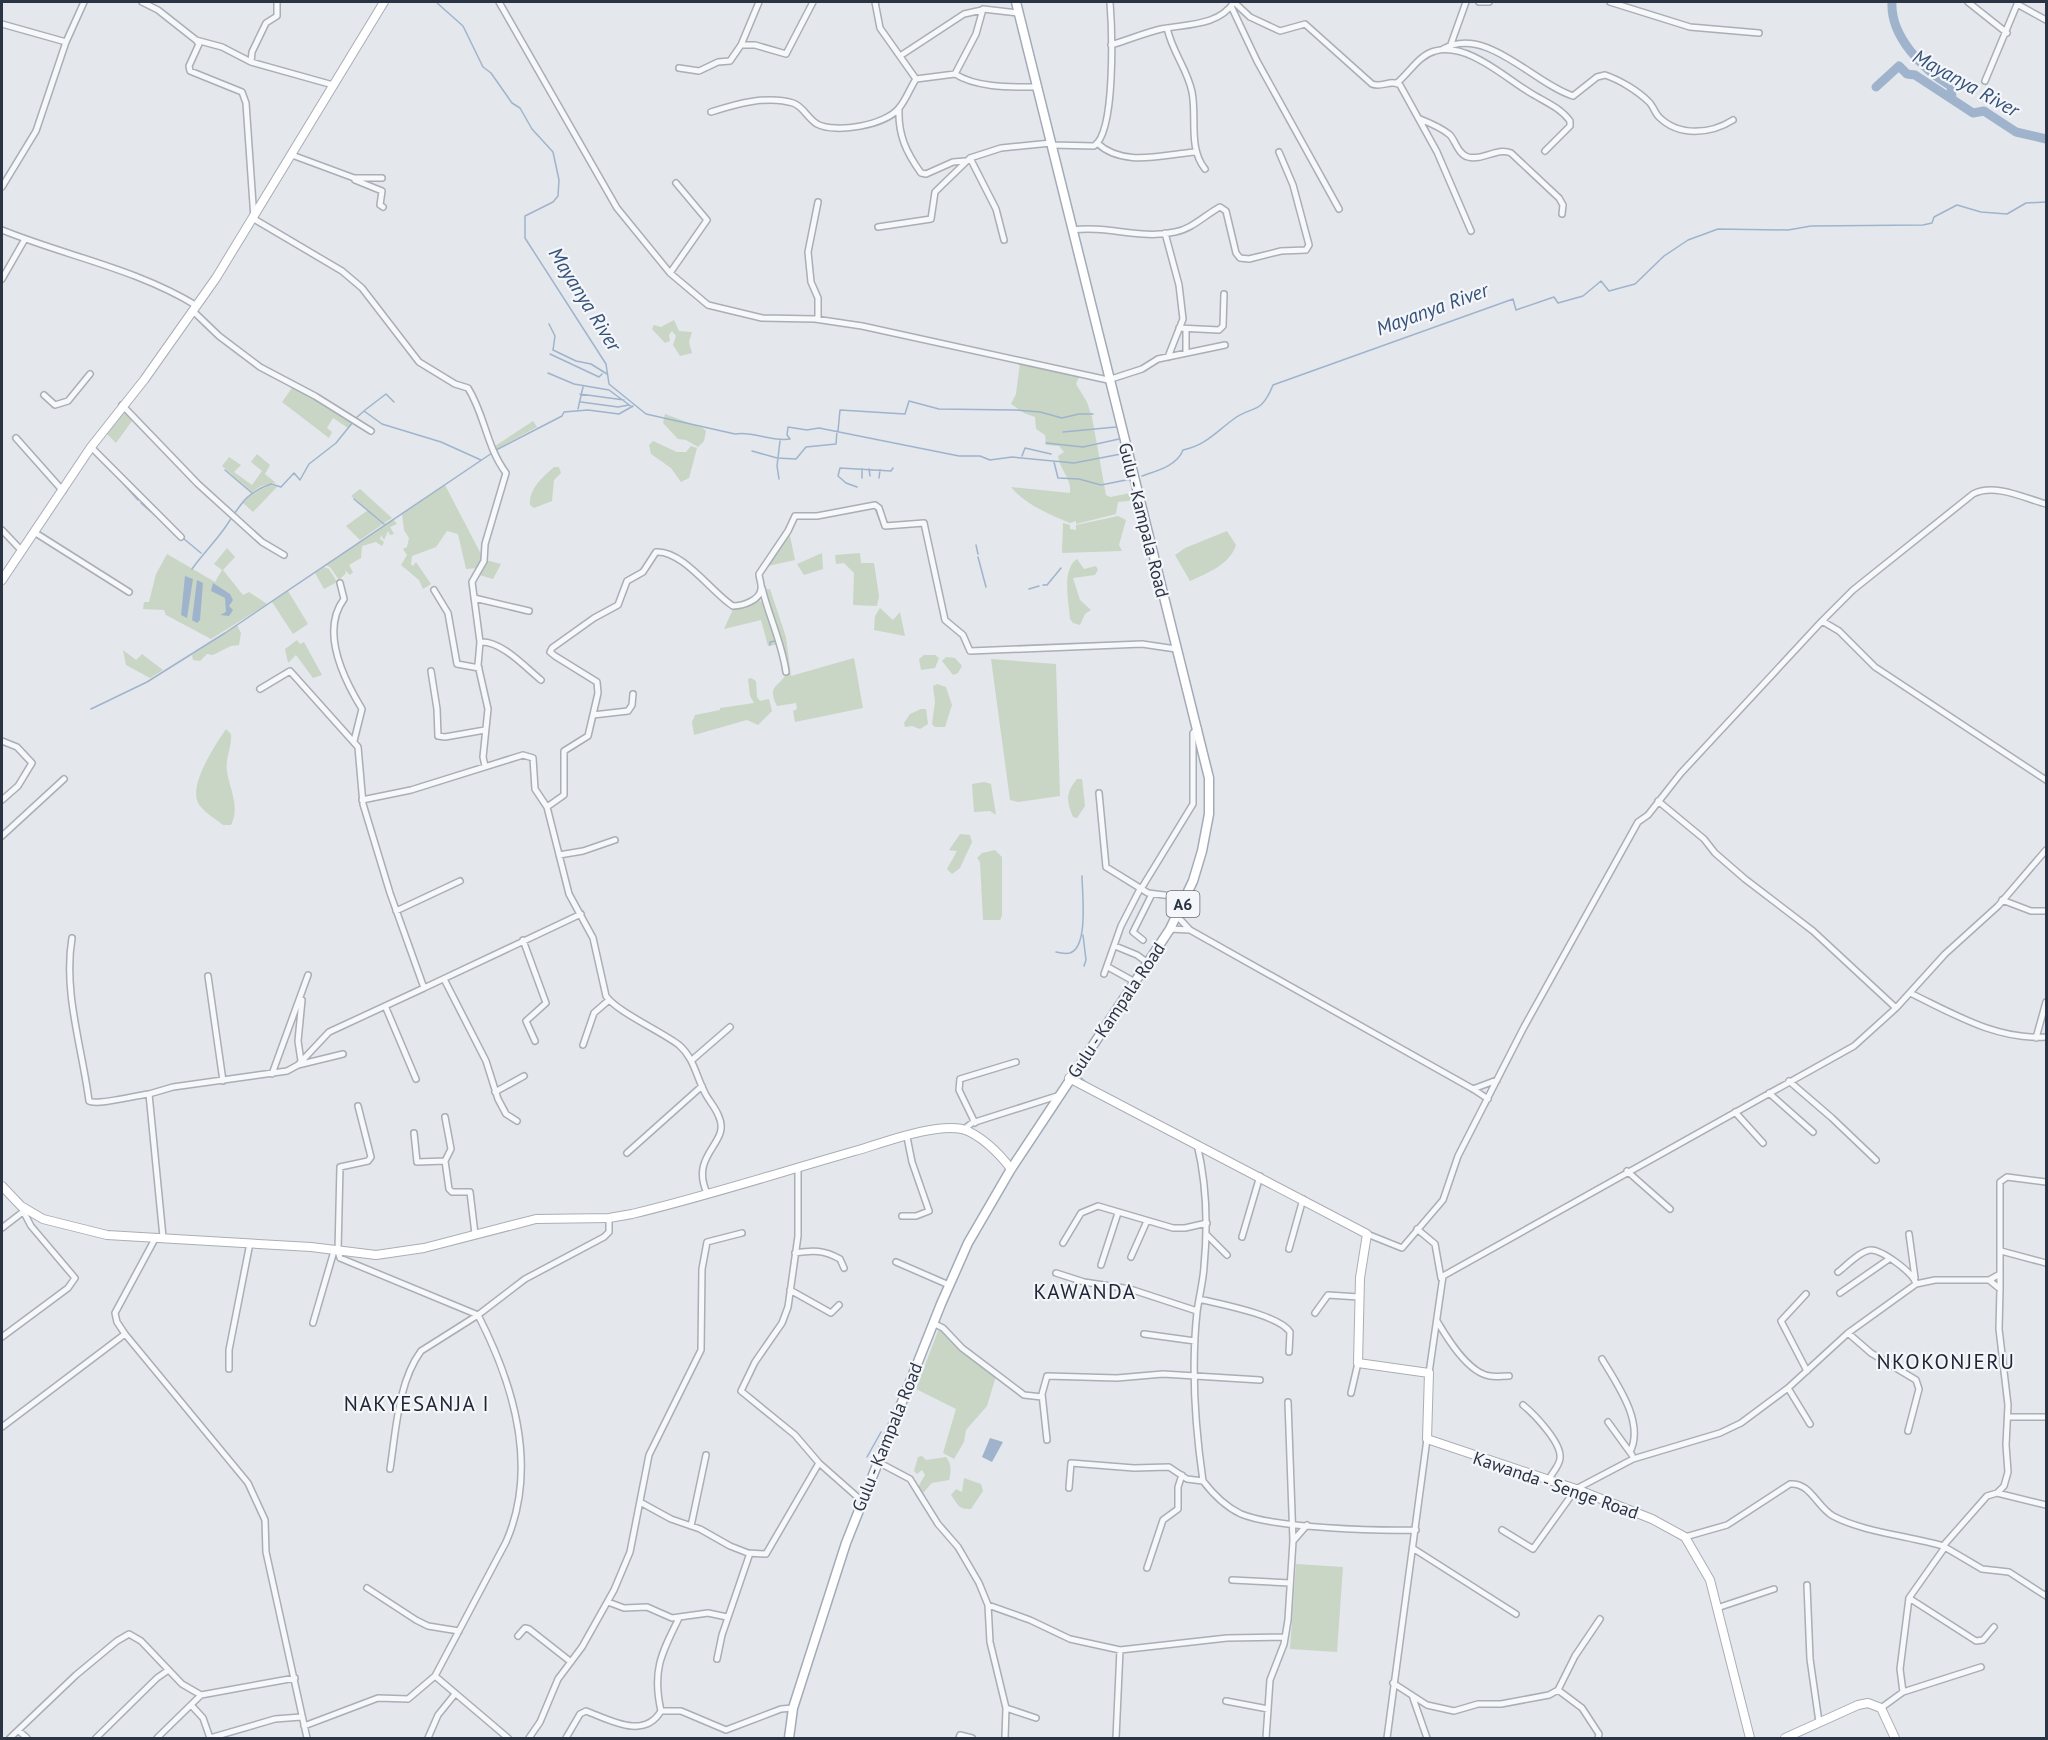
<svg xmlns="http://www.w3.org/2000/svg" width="2048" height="1740" viewBox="0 0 2048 1740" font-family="'PT Sans',sans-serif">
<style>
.green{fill:#c9d6c5}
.water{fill:#9fb4cc}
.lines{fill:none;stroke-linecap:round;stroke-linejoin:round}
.stream{stroke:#9fb4cc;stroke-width:1.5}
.river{stroke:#9fb4cc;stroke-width:9}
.street-casing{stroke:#a9aeb7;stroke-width:8}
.secondary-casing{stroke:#a9aeb7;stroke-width:10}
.primary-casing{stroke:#a3abb8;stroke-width:11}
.street{stroke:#f7f8fa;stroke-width:5}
.secondary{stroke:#fff;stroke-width:8}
.primary{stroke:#fff;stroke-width:8}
.labels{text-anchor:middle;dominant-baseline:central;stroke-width:4.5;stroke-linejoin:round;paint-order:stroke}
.shield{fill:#f4f6f9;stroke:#676e7b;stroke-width:1.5}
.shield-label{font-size:16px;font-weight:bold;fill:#2b3445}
.street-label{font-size:18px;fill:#2b3445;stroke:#f4f6f9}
.water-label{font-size:20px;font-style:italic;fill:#34527a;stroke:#f4f6f9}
.quarter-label{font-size:21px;letter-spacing:1.5px;fill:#1d2536;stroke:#f4f6f9}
</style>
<rect width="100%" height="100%" fill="#e4e7ec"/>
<!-- green -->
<path class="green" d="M674 320 679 331 692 332 689 342 692 353 680 356 673 345 676 336 672 331 669 335 670 341 665 343 652 329 654 325 661 327Z
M1020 363 1080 375 1076 384 1087 402 1092 417 1106 495 1110 497 1135 492 1138 500 1118 502 1116 514 1076 524V521L1070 523C1050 515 1025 504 1011 487L1070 493C1072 479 1060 470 1058 456L1064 452 1059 446 1046 445 1045 435 1036 429 1035 417 1024 413 1011 404 1016 394Z
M294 385 354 421 348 428 333 418 327 428 332 432 329 438 282 402Z
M123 410 132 421 116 443 105 432Z
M665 414 703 428 706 431 704 441 698 447 686 440 678 439 663 423Z
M533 421 537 427 493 451 492 448Z
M653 441 677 452H686L691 446 697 448 689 478 681 482 671 468 651 454 649 445Z
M257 454 270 465 265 474 276 483 261 486 252 492 222 466 229 457 241 465 234 472 252 485 262 471 251 462Z
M554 467H559L561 473 554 480 552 501 534 508 530 505C529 488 543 477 554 467Z
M270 485 277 487 253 512 243 503 252 494Z
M445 485 483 558 478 568 466 569 458 534 447 531 436 547 412 556 411 564 413 566 416 562 431 584 423 589 419 580 401 565 407 555 403 549 407 547 409 538 404 530 402 514Z
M360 489 392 518 384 523 351 496Z
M368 510 383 524 360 540 346 526Z
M1118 516 1126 520 1119 545 1122 551 1062 553 1063 523 1070 525V529L1076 530V525Z
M393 519 397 524 390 527 394 534 390 535 388 531 384 540 381 535 380 539 384 542 382 546 376 542 362 546 361 558 349 565 353 572 350 575 345 570 346 573 339 580 330 567 325 565Z
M789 531 795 560 768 566Z
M1227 531 1236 545C1230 564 1208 573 1190 581L1175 555 1185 548Z
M227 548 235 557 223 570 243 595 249 592 267 604 211 639 166 615 164 610 143 609 144 602H149L156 574 167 554 215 582 222 570 214 564Z
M822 553 823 569 804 575 797 564Z
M860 553 861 563H874L879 596 877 606 853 605 854 573 844 563 836 564 835 555Z
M1077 559 1084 569 1096 566 1098 570 1095 575 1073 578 1080 600 1091 610 1085 614 1080 625 1073 623 1070 619C1069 602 1061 570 1077 559Z
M486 560 501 564 493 579 476 574Z
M324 567 329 569 337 582 324 589 315 573Z
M770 589 786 637 791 676 854 658 863 708 795 722 793 711 797 709 796 703 777 706C766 684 780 688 787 672 784 643 771 618 763 590Z
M288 591 308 624 293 634 272 602Z
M756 599 764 603 780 644 768 646 761 620 724 629 734 607Z
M880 608 893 620 900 612 905 636 874 630 875 616Z
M237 625 241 633 239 645 231 646 213 655 207 654 200 661 193 660 192 655Z
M297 640 300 644 304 642 322 675 313 678 296 655 288 663 285 649Z
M123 650 136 660 142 654 163 670 150 678 126 665Z
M924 655H935L939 658 935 668 921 670 919 659Z
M946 657 955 658 962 666 958 673 953 675 942 661Z
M991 659 1056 664 1060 796 1018 802 1010 800Z
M751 678 756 681 757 697 760 701 769 699 772 711 758 725 747 720 694 735 692 722 695 715 720 710V708L754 703 750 696 748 679Z
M937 684 946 687 952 705 945 727H935L932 724 935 702 933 686Z
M921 709H926L928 724 920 729 912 726 905 727 904 723 910 714Z
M226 729 231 734C232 747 225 759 227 771 230 791 240 806 231 825H223C216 819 207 814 201 807 184 790 216 744 226 729Z
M1077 779H1082L1085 806 1077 818 1073 817C1066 801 1066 792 1077 779Z
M984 782 991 784 996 815 990 811 974 812 972 784Z
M960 834 970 835 972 842 960 868 952 874 947 869 957 851 949 850Z
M995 850 1002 857V916L1000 920H983L980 862 977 858 982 853Z
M939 1328 996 1376 987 1406 966 1430 964 1442 954 1459 943 1453 956 1409 916 1389Z
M922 1456 926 1460 946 1457C952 1464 951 1472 949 1480L932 1483 923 1493 918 1487 925 1475 922 1470 917 1474 914 1471 918 1457Z
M964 1478 981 1484 983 1491 971 1509C958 1510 958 1504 951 1495L956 1489 962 1492Z
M1296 1564 1343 1567 1337 1652 1290 1649Z"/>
<!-- water -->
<path class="water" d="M185 576 193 579 187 618 181 615Z
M197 580 203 583 200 620 197 623 192 620Z
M213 583 230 594 233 600 229 606 233 610 229 616 220 615 226 612 225 598 211 591Z
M990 1438 1003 1442 992 1462 982 1457Z"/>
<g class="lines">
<!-- stream -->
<path class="stream" d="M436 2 463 26 483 67 491 73 512 103 520 108 532 129 553 152 559 180 558 196 553 202 525 216V238L606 364 609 384 646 414 735 434C754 431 771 442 790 439L787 435 788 427 807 430 819 428 959 456H980L990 460 1012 457 1074 463 1121 454
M549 324 555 336 553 350 576 361 591 364 607 374
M550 354 599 377 602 374
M548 373 574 384 609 390 632 407
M580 394 624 400
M581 402 618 407 629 405
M578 409 583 387
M365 410 386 394 394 402
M356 418 364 411 382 424 441 442 481 460
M838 431 840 410 905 414 909 401 939 409 1015 410 1040 412 1062 418 1079 414H1093
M1063 432 1116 427
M1046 443 1083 447 1119 439
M496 450 562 416 564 412 588 410 619 414 633 406
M752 451 777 458 796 459 806 447 836 444 837 431
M1022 456 1025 448 1051 454
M1054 462 1058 478 1079 479 1101 485 1131 479
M869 469 870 476
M111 470 138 500
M225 470 252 493
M1142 476C1156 471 1177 466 1183 450 1205 445 1214 434 1231 421 1252 404 1260 417 1273 385L1513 299 1516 310 1554 297 1558 303 1583 296 1601 281 1609 291 1635 284 1664 256 1688 240 1718 229 1788 230 1811 226 1923 225 1932 223 1934 217 1957 205 1981 212 2007 214 2026 203 2046 202
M862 478V469
M879 478 880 470
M779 479 777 466 780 441
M857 487 846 483 838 476 840 468 891 471 893 468
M354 499 384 524
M141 503 157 517
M875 508 882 526
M184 539 201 553
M976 545 978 554
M978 557 986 587
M192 569C202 555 214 543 224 529 239 508 244 493 271 484L281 487 294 473 300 480 309 464 336 443 353 422
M1043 585H1047L1061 568
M1029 589 1039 586
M770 645V642L776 641
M91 709 147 682 225 633 492 453
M1083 935 1086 960 1084 966
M1056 952C1060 953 1066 954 1070 953 1089 947 1082 892 1082 876
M1079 1076 1087 1083
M867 1457 881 1432"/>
<!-- river -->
<path class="river" d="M1892 2C1890 36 1923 70 1951 86L1952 99
M1876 87 1899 66 1907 74 1915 75 1973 113 1984 111 2016 132 2046 139"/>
<defs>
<path id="street" d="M142 2 158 10 196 40 222 47 251 62 333 85
M499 2 617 208 670 273 708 305 762 318 815 319 862 326 1108 380 1142 369 1158 359 1225 345
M875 2 880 28 916 79
M1479 2H1489
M1610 2 1690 27 1759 33
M1968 2 2007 33
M2017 4 2046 20
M1231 6 1257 61 1339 209
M2 24 66 42
M1167 28C1173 54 1187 68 1192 92 1197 117 1188 148 1205 169
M196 40 199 44 189 66 190 71 242 92 246 103 254 219 342 271 362 288 419 362 455 384 468 388C485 415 486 446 506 473L485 544 484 561 472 582 480 642 478 665 488 709 483 757 485 766
M1451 44 1466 2
M741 45 759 2
M1111 45C1128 40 1144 33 1161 29 1186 24 1219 26 1234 2L1250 17 1280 31 1305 24 1372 84C1382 88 1391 79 1400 85L1437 152 1471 231
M1443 49C1486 25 1533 83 1573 96L1597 77 1605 75C1620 80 1638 91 1649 102 1653 106 1655 113 1659 117 1679 137 1711 134 1733 120
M900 56 964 14 982 10
M251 62 252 52 266 23 277 16V2
M679 68 699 71 718 62 730 61 741 45H755L786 54 813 2
M955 74C977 88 1011 87 1036 87
M916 79 955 74 976 34 983 9 1018 13
M1985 81 2018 2
M1397 83C1410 72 1419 55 1435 51 1467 42 1504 77 1529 92 1543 101 1560 107 1570 121V126L1545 151
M899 109C898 135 906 152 921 173L926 174 953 162 965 161
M711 112C736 104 767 95 793 103 803 106 807 118 817 124 836 134 886 125 899 108 906 100 910 88 916 79
M1420 119C1430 123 1442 128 1450 135 1456 142 1458 154 1468 157 1483 161 1497 147 1511 153L1559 198 1563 205 1562 214
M1097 143C1124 168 1163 154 1196 152
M1052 145 1094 146C1116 132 1112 28 1110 2
M292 155 354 178H382
M970 158 996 209 1004 240
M355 180 382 191 380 205 383 207
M2 187 36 131 66 42 84 2
M818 202 808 252 811 282 818 298V319
M878 227 931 219 935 192 970 158 1001 148 1051 143
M2 230C66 256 137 269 197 306
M1072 230C1108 225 1140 240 1175 232 1192 229 1205 215 1220 207L1226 211 1236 253 1240 258 1249 259 1281 251 1306 250 1309 245 1293 185 1279 152
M1165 233 1179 285 1183 319 1168 357
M670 273 707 220 676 183
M2 279 25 239
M193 311 219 336 260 367 315 396 371 431
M1179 328 1219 330 1223 326 1224 294
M1186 353V329
M44 395 55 405 68 401 90 374
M122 405 198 484 262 542 284 555
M16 438 63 491
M91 447 181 537
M2 530 21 550
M34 532 129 592
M340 583 344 599C320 631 343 678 362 709L354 741
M762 588C769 617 782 643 786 672
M434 590 448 613 457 664 479 668
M474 598 529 611
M1822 621 1853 590 1973 494C1995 483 2024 498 2046 504
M480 642C501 640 526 668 541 680
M431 671 437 709 438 736 445 737 485 730
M593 715 628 711 632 705 633 694
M2 741 17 747 32 763 18 786 2 800
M1099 793 1106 867 1148 893 1172 896 1184 902
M362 800 411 790 523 755 533 758 535 789 547 807 569 894 593 938 606 996C617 1012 661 1031 679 1045 694 1058 696 1076 705 1093 709 1101 716 1108 719 1117 731 1143 689 1154 707 1193
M1658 801 1704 839 1715 853 1745 879 1813 931 1896 1008
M547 807 564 795V751L588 736 598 693 597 682 555 656 550 652 552 648 594 618 618 605 627 581 643 572 656 552C683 550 713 594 733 606 743 606 760 600 761 589 762 584 759 578 759 574L788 531 795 516H817L875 505 879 508 885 526 924 523 945 620 963 635 970 651 1142 644 1176 649
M2 836 64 779
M559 855 583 851 615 840
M1141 889 1193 804V733L1198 728
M2002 900 2031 911H2046
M396 911 460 881
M1177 916 1190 930 1473 1089 1488 1099
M1170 929 1190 930
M72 938C63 992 82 1047 89 1101 96 1106 137 1095 149 1094
M523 940 546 1003 526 1021 535 1041
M1143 940 1133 932 1152 894
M1115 946 1137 955 1148 963
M1108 967 1135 982
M1104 974 1121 926 1140 889
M208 976 223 1081
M444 979 486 1061 498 1099 506 1114 517 1121
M424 988 581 914
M1910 993C1954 1014 1996 1040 2046 1037
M386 1008 416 1079
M2036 1038 2046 1002
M583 1045 594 1013 609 1000
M692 1060 730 1027
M301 1061 298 1041 302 1000
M298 1065 343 1054
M272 1074 308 975
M1789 1081 1832 1118 1876 1160
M1473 1089 1497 1080
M495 1092 524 1076
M1769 1093 1813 1132
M1735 1112 1763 1143
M445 1117 451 1149 445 1161 449 1189 452 1192H470L475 1234
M975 1123 959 1090 960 1079 1016 1062
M963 1130 972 1123 1057 1096
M414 1133 417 1162 445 1161
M1197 1144C1207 1185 1208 1225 1204 1267 1203 1282 1199 1297 1197 1312 1191 1368 1195 1426 1203 1481 1213 1494 1226 1507 1241 1514 1275 1528 1377 1531 1416 1530
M627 1153 702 1086
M798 1167V1236L788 1307 782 1323 755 1362 741 1391 795 1435 819 1463 862 1501
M1627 1171 1670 1209
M902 1216H916L929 1211 912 1162 907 1137
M2 1228 24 1211
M1417 1229 1435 1244 1441 1278
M1206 1234 1227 1255
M1367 1234 1402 1248 1443 1200 1458 1156 1524 1027 1638 822 1648 815 1681 773 1822 621 1839 631 1875 667 2046 780
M1909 1234 1915 1278
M156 1237 115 1313 117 1322 125 1334 248 1483 265 1520 266 1552 307 1738
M163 1237 149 1094 173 1087 287 1071 298 1065 329 1032 424 988 390 893 363 804 358 747 290 671 260 689
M1242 1237 1260 1176
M1063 1243 1081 1213 1098 1206 1173 1228H1185L1207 1223
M1289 1249 1303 1199
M2001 1251 2046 1263
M795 1253C813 1250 824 1250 840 1259L844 1268
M1131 1257 1147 1221
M896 1262 949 1285
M1101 1265 1118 1213
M1838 1272C1846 1266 1861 1250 1871 1250 1882 1250 1914 1273 1916 1284
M1056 1273 1084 1282 1130 1289 1197 1311
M1989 1280 2000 1289 1999 1329 2008 1405 2006 1445 2008 1472 2004 1486 1997 1493
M2000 1289V1182L2007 1177 2046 1182
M790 1290 831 1313 839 1305
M1840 1293 1889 1259
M1806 1294 1781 1321 1807 1371
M1199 1299C1220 1304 1279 1315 1290 1332L1289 1352
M1315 1313 1328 1295 1359 1297
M1437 1321C1447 1338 1468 1373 1490 1376 1495 1377 1503 1376 1509 1376
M313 1323 334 1251
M933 1323 943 1328 962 1348 1024 1395 1042 1397
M1848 1333 1871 1353 1916 1380 1919 1389 1908 1431
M1144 1334 1195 1341
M2 1337 68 1288 75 1278 31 1226 21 1207
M1602 1359C1617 1384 1645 1423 1630 1452
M229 1369V1350L250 1243
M1429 1373 1443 1276 1854 1046 1896 1008 1945 954 1998 906 2046 850
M1788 1388 1810 1424
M1351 1393 1358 1363
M1523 1405C1534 1414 1562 1443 1560 1458 1560 1465 1552 1473 1549 1479
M2008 1417H2046
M1608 1422 1632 1455
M2 1427 125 1334
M1047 1440 1042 1394 1047 1376 1117 1378 1163 1374 1260 1380
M878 1462 910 1479 938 1524 958 1547 979 1583 988 1605 990 1642 1006 1708 1036 1718
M390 1469C396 1431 398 1382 421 1351L478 1315 525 1279 604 1237 609 1232V1218
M1069 1488 1071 1463 1134 1468 1169 1467 1187 1479 1203 1481
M640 1502 671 1519 700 1529 730 1546 748 1553 766 1554 819 1463
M691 1526 706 1455
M1502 1530 1533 1549 1576 1489 1633 1459 1720 1433 1741 1423 1788 1388 1848 1333 1916 1284 1935 1280H1989L2000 1274
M1685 1537 1727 1525 1790 1484C1810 1482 1817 1507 1833 1516 1863 1532 1909 1536 1943 1546L1987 1496 1997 1493 2046 1505
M1293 1541 1307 1525
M1943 1546 1982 1569 2009 1572 2046 1596
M1414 1549 1516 1614
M1147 1568 1163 1520 1178 1509V1487L1182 1475
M1232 1580 1290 1583
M1807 1585 1810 1659 1819 1722
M367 1588 416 1620 428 1626 459 1631
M1909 1598 1976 1641 1983 1640 1994 1627
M608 1602 624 1608 647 1607 672 1618 708 1613 727 1617
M988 1605 1030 1620 1070 1639 1120 1650 1227 1638 1285 1637
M1717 1608 1774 1589
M518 1636 525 1628 529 1629 571 1662
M717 1659 722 1635 750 1553
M435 1676 508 1738
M1393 1683 1427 1705 1454 1711 1478 1704H1501L1549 1695 1558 1690 1575 1656 1600 1619
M1558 1690 1582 1708 1599 1734 1598 1738
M1903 1692 1900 1669 1909 1598 1945 1547
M1413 1698 1427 1738
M1226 1701 1268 1709
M191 1705 203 1718 210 1738 275 1719 301 1717
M1881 1708 1903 1692 1981 1667
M661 1711C652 1671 661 1654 679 1618
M304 1726 378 1698 408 1699 435 1676 506 1542C539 1467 514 1385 478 1315L340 1258 338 1251 340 1167 368 1161 371 1157 358 1106
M19 1731 27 1738
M10 1738 76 1675 117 1641 129 1634 141 1641 182 1684 201 1695 295 1678
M96 1738 157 1678 167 1671
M157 1738 201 1695
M428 1738 438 1715 455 1694
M529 1738 540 1722 558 1679 582 1647 614 1590 630 1552 649 1455 701 1350 702 1269 707 1242 742 1233
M566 1738 580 1714 586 1711C610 1720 644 1740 661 1711H681L726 1730 781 1709 793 1708
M959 1738 960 1735 972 1738
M1005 1738 1006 1708
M1116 1738 1120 1650
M1266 1738 1270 1680 1284 1644 1288 1620 1293 1541 1288 1402
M1387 1738 1427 1439"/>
<path id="secondary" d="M2 580 91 447 144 380 216 278 384 2
M1069 1078 1367 1234 1360 1278 1358 1363 1429 1373 1427 1439 1576 1489 1652 1519 1685 1537 1710 1580 1750 1738
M2 1186 21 1206 43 1219 107 1235 311 1247 376 1255 424 1248 536 1219 609 1218 632 1214C707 1196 781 1172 855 1151 883 1143 934 1123 962 1129 980 1134 1000 1154 1011 1169
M1785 1738 1858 1705 1868 1703 1881 1708 1895 1738"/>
<path id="primary" d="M789 1738 793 1708 846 1543 941 1304 968 1243 1011 1169 1170 929 1193 881 1202 851 1209 814V778L1016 2"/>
</defs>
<!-- street casing -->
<use href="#street" class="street-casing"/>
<!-- secondary casing -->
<use href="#secondary" class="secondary-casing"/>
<!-- primary casing -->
<use href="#primary" class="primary-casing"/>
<!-- street -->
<use href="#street" class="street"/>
<!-- secondary -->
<use href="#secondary" class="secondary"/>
<!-- primary -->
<use href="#primary" class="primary"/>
</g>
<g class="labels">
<!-- shield labels -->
<rect class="shield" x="1166.5" y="891" width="33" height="26" rx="4.5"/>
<g class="shield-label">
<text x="1183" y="904">A6</text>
</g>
<!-- street labels -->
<g class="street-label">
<text transform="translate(1144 520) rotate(76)">Gulu - Kampala Road</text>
<text transform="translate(1116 1010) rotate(-56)">Gulu - Kampala Road</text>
<text transform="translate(887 1437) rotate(-68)">Gulu - Kampala Road</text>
<text transform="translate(1556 1485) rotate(19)">Kawanda - Senge Road</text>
</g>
<!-- water labels -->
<g class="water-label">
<text transform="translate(1966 83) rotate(29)">Mayanya River</text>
<text transform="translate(585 299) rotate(58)">Mayanya River</text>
<text transform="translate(1432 309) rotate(-20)">Mayanya River</text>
</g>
<!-- quarter labels -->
<g class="quarter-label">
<text x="1085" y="1291">KAWANDA</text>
<text x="1946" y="1361">NKOKONJERU</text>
<text x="417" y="1403">NAKYESANJA I</text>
</g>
</g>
<!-- border -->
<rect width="2048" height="1740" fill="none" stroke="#2b3445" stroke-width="6"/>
</svg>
